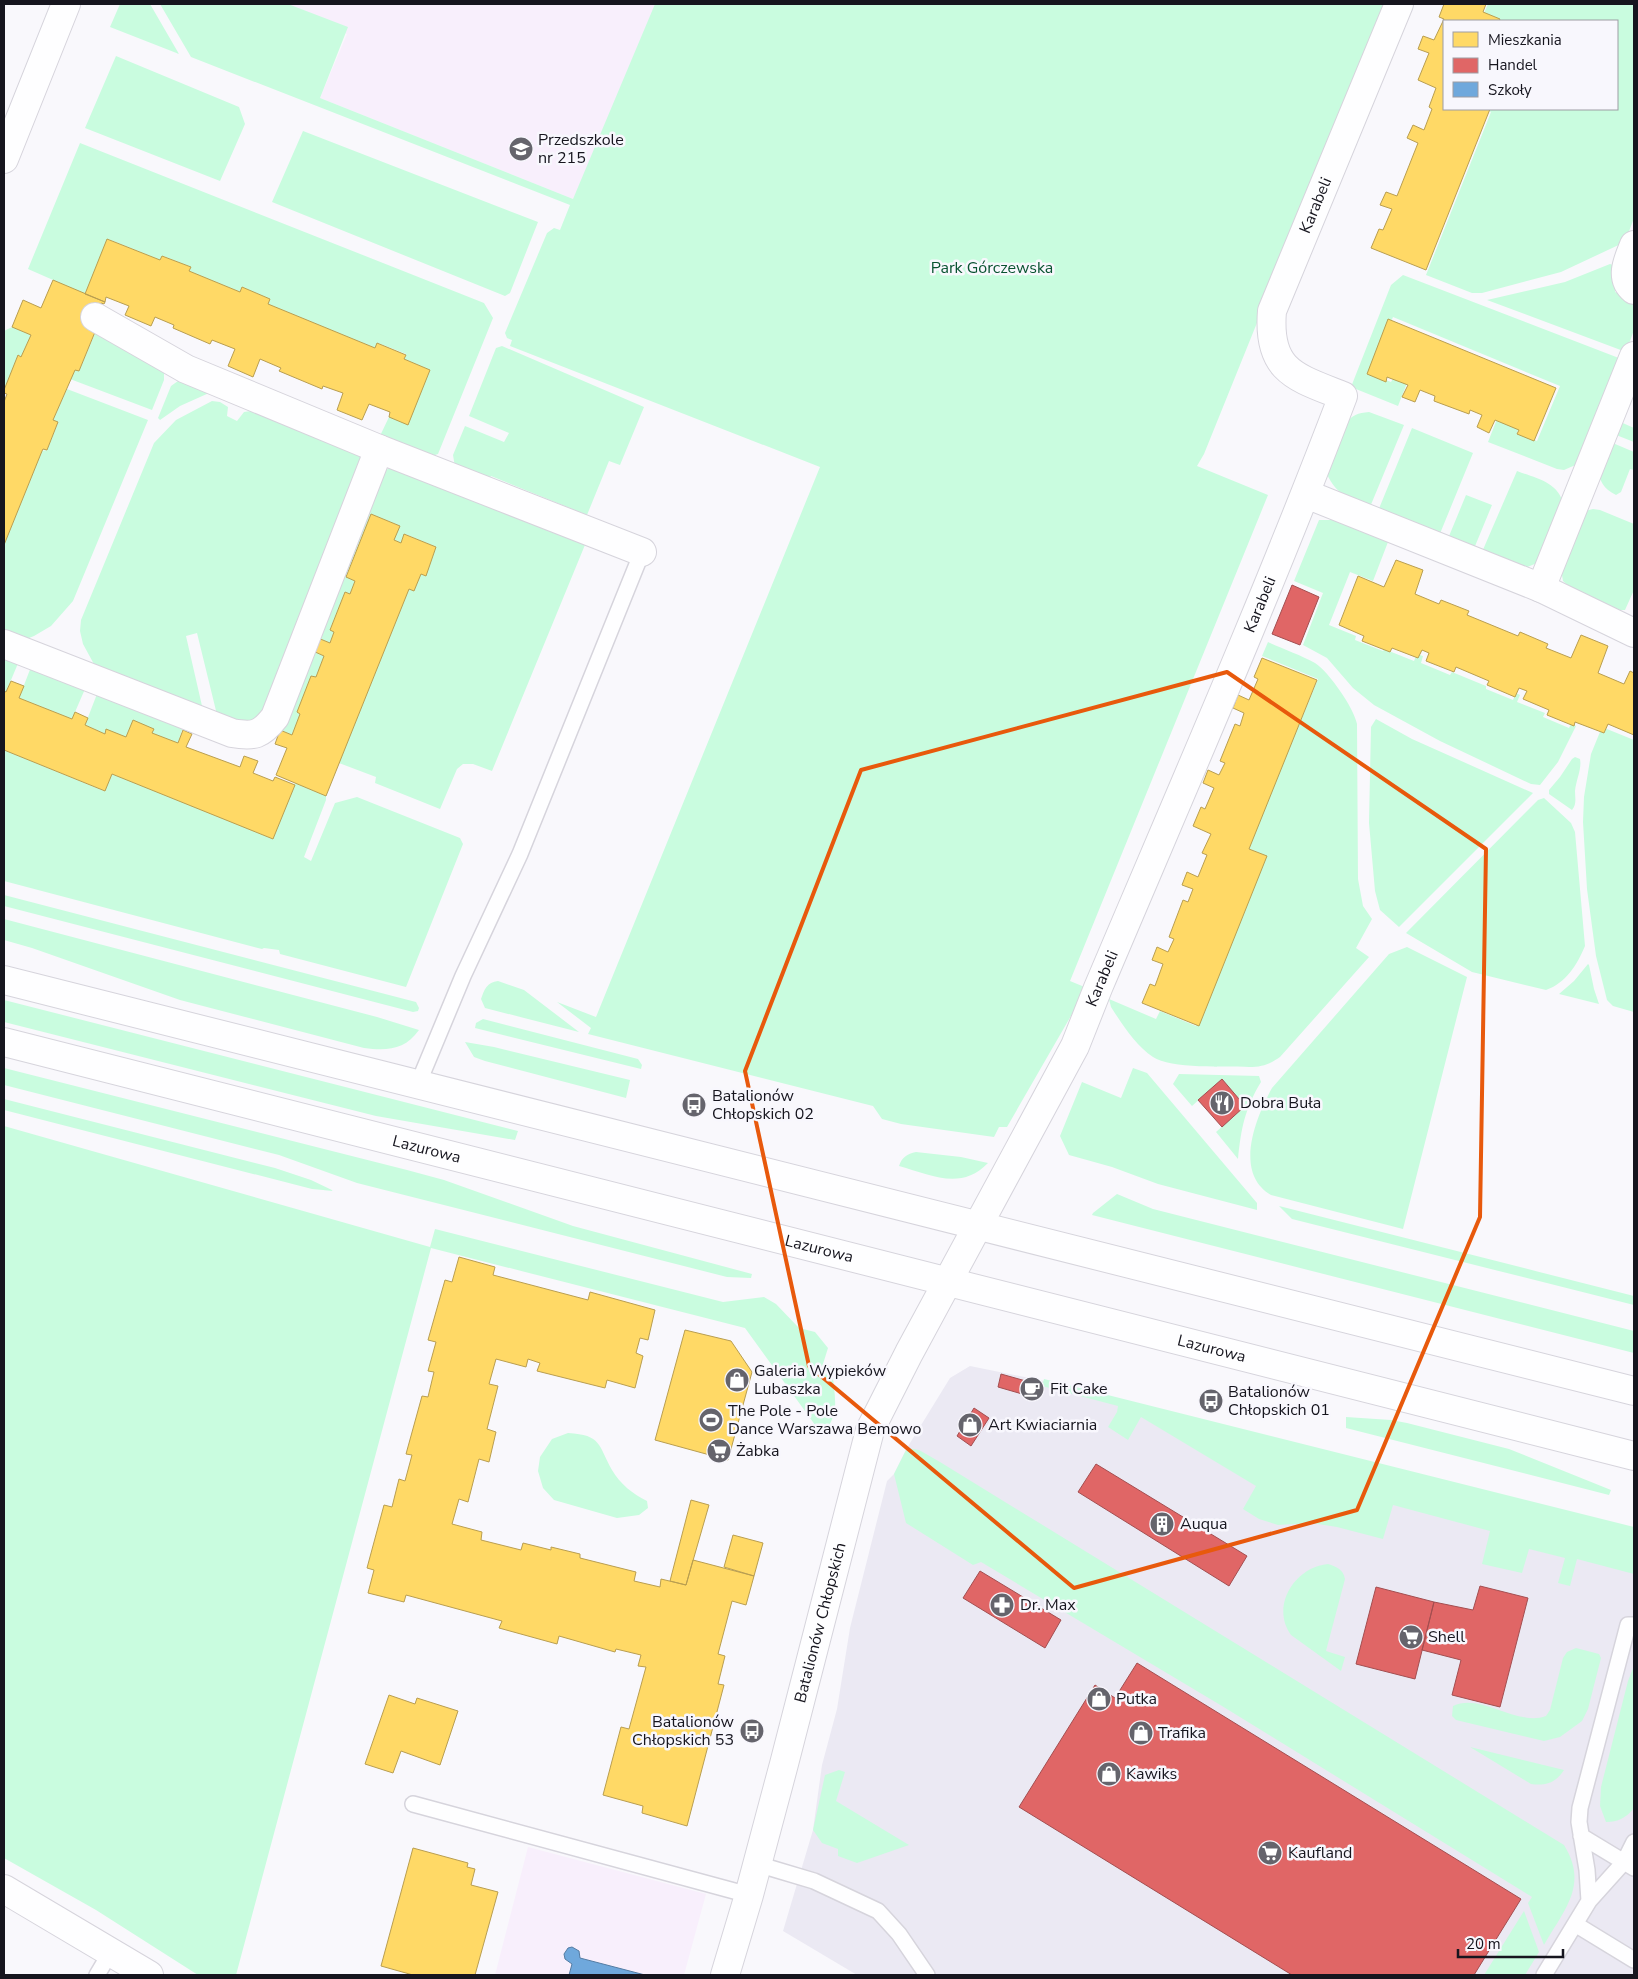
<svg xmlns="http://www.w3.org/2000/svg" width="1638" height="1979" viewBox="0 0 1638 1979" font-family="'Nunito Sans',sans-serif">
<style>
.built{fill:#ebe9f3}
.education{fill:#f8effc}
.green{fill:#c9fcdf}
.homes{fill:#ffd966;stroke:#b99e50}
.shops{fill:#e06666;stroke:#a34e50}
.schools{fill:#6fa8dc;stroke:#547ca3}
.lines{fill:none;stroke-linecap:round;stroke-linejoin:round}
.lane-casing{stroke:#d6d4dc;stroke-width:18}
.street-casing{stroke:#d6d4dc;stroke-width:30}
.secondary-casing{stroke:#d6d4dc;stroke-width:30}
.lane{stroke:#fefeff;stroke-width:15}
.street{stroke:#fefeff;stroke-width:28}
.secondary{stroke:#fefeff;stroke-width:28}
.marked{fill:none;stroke:#e8590c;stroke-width:4;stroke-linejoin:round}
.labels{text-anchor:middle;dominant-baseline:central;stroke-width:5;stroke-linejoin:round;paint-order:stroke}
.poi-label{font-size:16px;fill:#16151e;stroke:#f8f7fd;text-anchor:start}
.street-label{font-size:16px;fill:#16151e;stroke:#f8f7fd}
.park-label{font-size:16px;fill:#095331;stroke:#f8f7fd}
</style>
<rect width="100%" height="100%" fill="#f9f8fc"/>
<!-- built -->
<path class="built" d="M970 1366 1054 1383 1634 1534V1975H857L783 1931 813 1830 822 1765 837 1709 850 1628 887 1481 894 1474 907 1448 950 1378Z"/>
<!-- education -->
<path class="education" d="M271 4H661L573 199 320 98 347 34Z
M528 1847 706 1894 684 1975H495Z"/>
<!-- green -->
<path class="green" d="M120 4H150L179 54 110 27Z
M160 4H288L348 27 320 98 573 199 655 4H1386L1204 454 1197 466 1268 495 1070 981 1087 988 1007 1127H999L994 1137 901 1124 882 1119 873 1106 588 1034 591 1028 557 1002 596 1017 820 467 510 346 512 340 507 338 505 333 547 233 554 228 560 230 570 205 191 57Z
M1488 4H1634V218L1625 242 1561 272 1482 293H1472L1426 275 1491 112 1484 109H1617V21H1502L1484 13Z
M116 56 239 107 245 124 220 181 85 128Z
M303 131 538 222 510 293 505 296 272 202Z
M80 143 484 303 493 318 438 454 429 457 379 438 389 417 408 424 430 370 404 359 406 354 378 343 375 348 268 304 270 299 242 287 240 292 189 271 191 267 163 256 160 260 108 239 85 294 28 269Z
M1610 264 1613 265 1617 279 1615 292 1634 299V330L1626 352 1487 300 1565 282Z
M1403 275 1624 360 1580 463 1564 470 1557 469 1488 442 1497 419 1519 428 1517 433 1537 441 1560 386 1393 317 1369 373 1391 382 1394 377 1407 383 1398 406 1351 387 1391 285Z
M12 327 31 335 21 357 18 356 4 390V331Z
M96 331 164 373V380L152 410 70 379 75 370 79 371Z
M502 346 644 407 620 465 609 461 587 515 491 476 488 481 455 467 453 455 465 426 504 442 509 433 469 416 496 348Z
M178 381 183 382 209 393 180 406 160 420 158 418 171 386Z
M67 389 148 420 73 601 51 626 34 636 24 640 4 636V545L42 451 47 450 58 423 53 420Z
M212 401 220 402 228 407 227 416 237 421 244 412 257 410 357 451 365 467 259 723H219L197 633 186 636 205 719 95 666 83 644 80 631 81 620 154 443 176 420Z
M1369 412 1404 425 1370 507C1350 498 1336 495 1327 474L1345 424C1352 415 1358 413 1369 412Z
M1616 420 1634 428V442L1611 433Z
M1412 428 1473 453 1439 536 1378 511Z
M1608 441 1634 452V470L1630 469 1621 492 1616 495C1590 482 1600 462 1608 441Z
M392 468 587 540 492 771 473 764H463L457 769 440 809 375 783 376 777 339 763 409 589 414 591 421 574 426 575 436 547 405 534 401 543 394 540 400 526 371 514 346 577 355 581 350 594 345 592 330 629 334 632 330 643 313 636 385 470Z
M1517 471C1535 478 1559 482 1563 504L1537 563 1525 568 1482 552Z
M1466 495 1492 505 1473 551 1447 541Z
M1593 509 1600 510 1634 524V590L1625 610H1620L1573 590 1563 581 1561 569 1585 511Z
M1319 520H1339L1387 539 1388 542 1373 581 1350 572 1329 625 1356 636 1355 640 1383 651 1384 649 1414 661 1417 654 1423 656 1421 663 1450 675 1452 672 1486 686V689L1513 700 1516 693 1520 695 1517 702 1545 713 1543 717 1569 728 1571 724 1576 726 1558 762 1540 785 1531 784 1440 741 1374 705 1353 688 1327 658 1303 645 1323 593 1294 581Z
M1268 642C1283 649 1301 655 1315 663 1329 672 1354 708 1357 724L1358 879 1363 906 1372 919 1356 948 1369 957 1280 1057C1270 1064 1262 1067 1249 1067 1227 1066 1170 1069 1153 1057 1136 1046 1122 1024 1111 1007L1109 999 1156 1019 1160 1011 1196 1026 1266 856 1248 848 1318 679 1262 656Z
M307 649 324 656 316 677 311 676 297 712 300 714 292 735 280 730Z
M4 655 19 661 6 692 4 691Z
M31 667 85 689 72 719 19 698Z
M97 694 184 724 178 743 152 733 153 729 133 720 126 737 105 734 85 725Z
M1376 719 1412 739 1533 793 1399 927 1380 910 1375 891 1369 823 1371 727Z
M1602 727 1634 740V1012L1613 1006 1607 1000 1596 956 1587 889 1583 822 1584 797 1591 754Z
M4 750 104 791 112 774 273 839 295 783 326 796V800L304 857 311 861 335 803 357 797 460 838 463 844 406 987 280 954 279 950 264 948 262 949 4 881Z
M1575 757 1580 759C1582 769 1576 780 1575 791 1575 798 1577 804 1572 810L1549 794V790L1560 777 1572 759Z
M1544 798 1571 823 1575 832 1585 946C1577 965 1566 983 1546 990L1472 972 1406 933 1538 800Z
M4 895 416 1002 419 1008 418 1011 413 1012 4 906Z
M4 919 377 1017 419 1030C405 1050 387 1051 364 1048L180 1000 32 948 4 940Z
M1407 947 1467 977 1403 1229 1271 1195C1233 1173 1256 1117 1272 1088L1389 954Z
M1588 964 1589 965 1594 989 1599 1004 1559 994 1574 981Z
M498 981 524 990 579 1032 485 1008 481 999C484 990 487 982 498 981Z
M4 1000 518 1131 515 1140 376 1116 4 1022Z
M483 1019 638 1059 642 1065 641 1069 475 1028 476 1023Z
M465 1042 494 1047 630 1080 626 1098 485 1061 474 1057Z
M4 1068 407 1170 444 1180 573 1226 752 1274 751 1278 727 1277 357 1183 279 1155 4 1085Z
M1133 1068 1147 1073 1257 1203V1210L1158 1184 1112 1167 1069 1155 1060 1136 1082 1082 1121 1098Z
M1179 1074 1259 1076 1261 1082C1245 1108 1241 1129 1238 1159L1216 1132 1245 1106 1222 1079 1192 1106 1173 1084Z
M4 1099 275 1168 311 1180 334 1191 312 1189 4 1110Z
M4 1126 430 1247 435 1229 723 1302 764 1297 776 1304 799 1328 815 1332 828 1348 823 1364 833 1367C832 1380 836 1394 835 1407 835 1417 828 1427 823 1436L745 1328 431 1248 236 1975H198L96 1910 4 1858Z
M916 1152 961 1157 988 1163C961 1191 931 1175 899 1166 902 1157 907 1154 916 1152Z
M1117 1194 1153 1209 1634 1331V1353L1092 1215 1093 1213Z
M1279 1206 1634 1296V1305L1292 1219Z
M1044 1379 1634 1527V1574L1577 1559 1570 1586 1558 1583 1565 1558 1529 1549 1522 1573 1482 1564 1490 1531 1393 1505 1383 1539 1337 1527 1312 1523 1278 1525 1259 1519 1243 1509 1256 1486 1141 1417 1128 1440 1108 1427 1117 1412 1118 1406 1042 1386Z
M1346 1417 1391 1420 1407 1423 1509 1449 1611 1490 1609 1495 1346 1428Z
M568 1433C602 1435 598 1445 612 1470 620 1484 633 1494 647 1501L648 1508 639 1515 617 1518 554 1500 543 1488 538 1471 540 1457 552 1439Z
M907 1448 919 1450 940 1462 1564 1845C1589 1885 1564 1910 1544 1945L1528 1903 1532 1897 1222 1706 981 1562 973 1565 906 1523 894 1474Z
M1328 1564C1337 1567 1343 1569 1345 1579L1326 1651 1345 1657 1341 1671 1291 1635C1270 1606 1295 1567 1328 1564Z
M1576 1648 1599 1654 1601 1658 1588 1709 1582 1721 1560 1737 1544 1741 1456 1720 1452 1716 1453 1706C1481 1692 1517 1727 1546 1716L1550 1710 1563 1658 1567 1652Z
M1634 1666V1808C1626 1818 1618 1822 1606 1822L1600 1806 1601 1787 1628 1681Z
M1470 1747 1564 1770C1556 1783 1545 1786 1531 1784Z
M839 1770 845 1772 836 1801 909 1845 857 1863 838 1856V1849L822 1843 813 1830 825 1775Z
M1524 1911 1539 1952 1525 1975H1484Z"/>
<!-- homes -->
<path class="homes" d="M1444 4H1486L1483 12 1500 19 1499 21H1444V109H1490L1426 270 1371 248 1379 229 1383 230 1392 209 1380 205 1386 192 1397 196 1418 143 1407 138 1413 125 1424 130 1432 109 1429 107 1436 88 1418 80 1429 53 1418 49 1423 36 1434 40 1444 19 1439 17Z
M107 239 160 260 162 256 191 267 189 271 240 292 242 287 270 299 268 304 375 348 377 343 406 355 404 359 430 370 408 425 389 417 390 412 369 404 362 420 337 410 343 393 323 386 322 389 279 371 281 368 260 359 253 377 228 366 235 349 212 340 210 344 173 328 174 325 155 317 151 326 125 315 129 306 106 297 105 302 85 294Z
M53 280 105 302 104 304 101 303 91 328 95 332 79 371 75 370 53 420 58 422 47 450 43 449 42 451 4 545V402L7 394 4 393V390L18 355 21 357 31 335 12 327 23 300 41 308Z
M1388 319 1556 388 1534 441 1517 434 1519 430 1495 420 1489 433 1477 427 1482 415 1470 410 1469 414 1434 401 1435 396 1420 390 1415 402 1402 397 1408 385 1387 377 1386 382 1367 374Z
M371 514 400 526 394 540 401 543 404 534 436 547 426 576 421 574 414 591 409 589 326 796 276 775 287 748 275 744 280 730 292 735 300 714 297 712 311 676 316 677 324 656 313 651 318 638 330 643 334 632 330 630 345 592 350 594 355 581 346 577Z
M1396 560 1423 570 1415 594 1439 604 1441 600 1469 611 1467 615 1518 636 1520 632 1548 644 1546 648 1571 658 1581 635 1608 646 1598 673 1624 684 1630 671 1634 673V735L1608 724 1604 733 1575 722 1574 726 1547 715 1549 710 1523 699 1527 691 1519 688 1515 697 1487 685 1489 681 1456 667 1454 672 1426 661 1429 653 1422 650 1418 658 1392 648 1390 652 1362 641 1364 636 1339 625 1358 576 1384 587Z
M1262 658 1317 680 1249 849 1267 856 1199 1026 1142 1003 1150 984 1155 986 1163 964 1152 960 1157 947 1168 952 1174 939 1169 937 1183 900 1188 902 1193 889 1182 885 1187 872 1198 877 1207 855 1202 853 1211 834 1193 826 1201 807 1205 809 1214 788 1203 783 1208 770 1219 775 1225 763 1220 761 1235 724 1240 726 1244 713 1233 708 1238 695 1249 700 1258 679 1254 677Z
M11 681 24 686 19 698 72 719 75 712 88 718 85 725 105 734 106 729 126 737 133 720 154 729 152 733 178 743 183 730 192 734 186 747 240 767 244 756 258 761 253 773 273 781 275 777 295 785 273 839 112 774 105 791 4 750V691L6 692Z
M459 1257 495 1267 493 1275 588 1300 590 1292 655 1310 648 1340 640 1338 636 1353 643 1356 635 1388 607 1380 605 1388 537 1371 540 1363 528 1359 526 1367 496 1359 489 1384 498 1386 487 1429 496 1432 489 1462 479 1459 468 1502 459 1499 452 1524 482 1532 481 1540 521 1550 523 1543 551 1550V1547L580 1554V1558L636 1572 634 1581 660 1587 661 1579 686 1585 693 1560 754 1576 746 1605 732 1601 718 1654 725 1656 718 1684 724 1685 687 1826 642 1813 643 1806 603 1795 621 1727 629 1729 646 1667 638 1666 641 1655 616 1649 615 1652 559 1636 557 1644 499 1628 502 1621 406 1595 404 1602 368 1593 374 1570 367 1568 384 1505 392 1507 399 1479 405 1481 412 1455 406 1454 422 1396 428 1397 434 1372 428 1371 436 1342 428 1340 445 1280 452 1282Z
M685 1330 731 1341 752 1372 728 1460 655 1440Z
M691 1500 709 1505 686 1585 670 1581Z
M733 1535 763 1543 754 1576 724 1567Z
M389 1695 415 1704 417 1698 458 1711 440 1765 401 1751 393 1773 365 1764Z
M413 1848 468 1863 467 1867 475 1869 471 1885 498 1892 475 1975H413L381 1966Z"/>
<!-- shops -->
<path class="shops" d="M1292 585 1319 597 1300 645 1272 634Z
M1222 1079 1245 1106 1222 1127 1198 1100Z
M1001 1374 1040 1385 1036 1398 998 1387Z
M974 1408 989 1418 971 1446 957 1436Z
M1096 1464 1247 1556 1229 1586 1078 1492Z
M980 1571 1061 1620 1045 1648 963 1598Z
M1480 1586 1528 1598 1500 1707 1452 1695 1461 1660 1422 1650 1434 1602 1473 1610Z
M1376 1587 1434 1602 1415 1679 1356 1664Z
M1137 1663 1521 1899 1474 1975H1292L1019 1807 1095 1685 1115 1698Z"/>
<!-- schools -->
<path class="schools" d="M572 1947 579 1951 580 1958 645 1975H569L572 1964 565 1959 564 1954 568 1948Z"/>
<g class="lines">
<defs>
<path id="lane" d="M418 1084 463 976 520 854 642 552
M413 1804 749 1895
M1581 1836 1634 1868
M757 1864 814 1881 878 1911 899 1934 927 1975
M1589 1901 1587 1870 1579 1822 1580 1808 1628 1625H1634
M1575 1924 1634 1960
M97 1975 110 1953
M1544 1975 1589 1901 1624 1862 1634 1842"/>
<g id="street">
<path d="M4 159 66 4"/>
<path d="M1634 245C1628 260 1619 278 1634 290"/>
<path d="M95 317 186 369 379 449"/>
<path d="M1306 494 1541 588 1634 633"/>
<path d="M1541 588 1634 356"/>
<path d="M4 644 232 733C254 737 261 735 275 717L379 449 642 552"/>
<path d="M4 1889 149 1975"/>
<path id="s1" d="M725 1975 749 1895 784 1764 870 1430 909 1353 1075 1046 1098 988C1181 792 1267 596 1343 396 1295 377 1267 371 1272 311L1399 4"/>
</g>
<g id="secondary">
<path d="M4 980 1634 1391"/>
<path id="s2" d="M4 1042 1634 1456"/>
</g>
</defs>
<!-- lane casing -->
<use href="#lane" class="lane-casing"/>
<!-- street casing -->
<use href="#street" class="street-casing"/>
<!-- secondary casing -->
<use href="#secondary" class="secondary-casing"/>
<!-- lane -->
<use href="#lane" class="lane"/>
<!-- street -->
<use href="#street" class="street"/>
<!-- secondary -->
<use href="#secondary" class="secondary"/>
</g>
<!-- marked area -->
<path class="marked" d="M1227 672 1486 849 1480 1217 1357 1510 1074 1588 809 1366 745 1071 861 770Z"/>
<!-- icons -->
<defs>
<symbol id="school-disc" viewBox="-11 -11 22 22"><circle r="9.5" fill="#65646c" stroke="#f8f7fd"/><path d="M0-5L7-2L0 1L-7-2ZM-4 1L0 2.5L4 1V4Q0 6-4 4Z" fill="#fff"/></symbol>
<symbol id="restaurant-disc" viewBox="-11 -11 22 22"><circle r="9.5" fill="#65646c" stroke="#f8f7fd"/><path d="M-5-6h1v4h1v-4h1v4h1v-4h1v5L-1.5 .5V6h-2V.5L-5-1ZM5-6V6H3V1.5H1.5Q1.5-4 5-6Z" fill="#fff"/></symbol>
<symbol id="bus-disc" viewBox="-11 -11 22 22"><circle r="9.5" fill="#65646c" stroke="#f8f7fd"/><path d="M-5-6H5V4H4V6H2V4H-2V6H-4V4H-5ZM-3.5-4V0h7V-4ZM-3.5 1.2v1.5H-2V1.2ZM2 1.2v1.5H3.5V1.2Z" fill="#fff"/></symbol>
<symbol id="shop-disc" viewBox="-11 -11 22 22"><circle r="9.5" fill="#65646c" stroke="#f8f7fd"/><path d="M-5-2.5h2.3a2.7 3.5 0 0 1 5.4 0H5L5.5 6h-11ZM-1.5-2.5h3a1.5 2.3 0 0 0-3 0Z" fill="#fff"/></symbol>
<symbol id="cafe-disc" viewBox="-11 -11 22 22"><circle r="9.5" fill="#65646c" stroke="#f8f7fd"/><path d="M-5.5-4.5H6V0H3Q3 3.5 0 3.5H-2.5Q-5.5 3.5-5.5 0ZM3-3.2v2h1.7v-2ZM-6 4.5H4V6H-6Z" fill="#fff"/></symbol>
<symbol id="stadium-disc" viewBox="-11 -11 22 22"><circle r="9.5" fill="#65646c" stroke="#f8f7fd"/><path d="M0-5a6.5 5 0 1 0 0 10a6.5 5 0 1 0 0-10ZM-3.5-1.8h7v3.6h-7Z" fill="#fff"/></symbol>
<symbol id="supermarket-disc" viewBox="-11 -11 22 22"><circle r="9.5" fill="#65646c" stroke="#f8f7fd"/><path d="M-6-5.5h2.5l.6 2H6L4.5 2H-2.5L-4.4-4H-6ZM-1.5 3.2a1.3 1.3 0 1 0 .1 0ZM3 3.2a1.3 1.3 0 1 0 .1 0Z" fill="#fff"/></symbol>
<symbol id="building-disc" viewBox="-11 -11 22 22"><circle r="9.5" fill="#65646c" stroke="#f8f7fd"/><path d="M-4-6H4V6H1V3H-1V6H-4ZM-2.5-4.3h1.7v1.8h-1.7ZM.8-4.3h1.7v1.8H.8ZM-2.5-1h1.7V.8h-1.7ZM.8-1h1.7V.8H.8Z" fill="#fff"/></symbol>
<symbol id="pharmacy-disc" viewBox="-11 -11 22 22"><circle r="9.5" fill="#65646c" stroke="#f8f7fd"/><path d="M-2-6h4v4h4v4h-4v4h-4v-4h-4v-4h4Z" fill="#fff"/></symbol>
</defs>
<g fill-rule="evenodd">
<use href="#school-disc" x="507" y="135" width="28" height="28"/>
<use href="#restaurant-disc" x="1208" y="1089" width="28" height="28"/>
<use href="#bus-disc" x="680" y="1091" width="28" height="28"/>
<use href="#shop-disc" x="723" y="1366" width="28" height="28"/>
<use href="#cafe-disc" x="1018" y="1375" width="28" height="28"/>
<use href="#bus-disc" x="1197" y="1387" width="28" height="28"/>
<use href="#stadium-disc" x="697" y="1406" width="28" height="28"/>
<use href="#shop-disc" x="956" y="1411" width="28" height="28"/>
<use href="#supermarket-disc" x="705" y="1437" width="28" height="28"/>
<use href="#building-disc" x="1148" y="1510" width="28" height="28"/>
<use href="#pharmacy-disc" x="988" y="1591" width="28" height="28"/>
<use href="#supermarket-disc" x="1397" y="1623" width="28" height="28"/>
<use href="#shop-disc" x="1085" y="1685" width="28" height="28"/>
<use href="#bus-disc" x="738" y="1717" width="28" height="28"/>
<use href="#shop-disc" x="1127" y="1719" width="28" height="28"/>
<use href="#shop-disc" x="1095" y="1760" width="28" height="28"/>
<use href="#supermarket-disc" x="1256" y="1839" width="28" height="28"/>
</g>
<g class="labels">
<!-- poi labels -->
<g class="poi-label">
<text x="538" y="140">Przedszkole<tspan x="538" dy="18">nr 215</tspan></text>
<text x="712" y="1096">Batalionów<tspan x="712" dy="18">Chłopskich 02</tspan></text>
<text x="1240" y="1103">Dobra Buła</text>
<text x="754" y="1371">Galeria Wypieków<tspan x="754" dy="18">Lubaszka</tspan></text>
<text x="1050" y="1389">Fit Cake</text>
<text x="1228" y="1392">Batalionów<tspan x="1228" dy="18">Chłopskich 01</tspan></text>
<text x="728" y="1411">The Pole - Pole<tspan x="728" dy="18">Dance Warszawa Bemowo</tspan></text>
<text x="988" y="1425">Art Kwiaciarnia</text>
<text x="736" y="1451">Żabka</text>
<text x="1180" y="1524">Auqua</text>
<text x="1020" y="1605">Dr. Max</text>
<text x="1428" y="1637">Shell</text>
<text x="1116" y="1699">Putka</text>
<text x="734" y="1722" text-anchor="end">Batalionów<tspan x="734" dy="18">Chłopskich 53</tspan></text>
<text x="1158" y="1733">Trafika</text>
<text x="1126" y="1774">Kawiks</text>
<text x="1288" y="1853">Kaufland</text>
</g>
<!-- street labels -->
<g class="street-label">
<text stroke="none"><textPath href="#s1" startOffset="1941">Karabeli</textPath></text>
<text stroke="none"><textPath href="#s1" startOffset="1478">Karabeli</textPath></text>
<text stroke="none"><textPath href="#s1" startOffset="1072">Karabeli</textPath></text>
<text stroke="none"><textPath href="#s2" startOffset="436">Lazurowa</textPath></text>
<text stroke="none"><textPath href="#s2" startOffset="841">Lazurowa</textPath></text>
<text stroke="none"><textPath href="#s2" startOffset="1246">Lazurowa</textPath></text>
<text stroke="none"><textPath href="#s1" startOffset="365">Batalionów Chłopskich</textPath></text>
</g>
<!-- park labels -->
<g class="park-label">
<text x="992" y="268">Park Górczewska</text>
</g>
</g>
<!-- border -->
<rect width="1638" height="1979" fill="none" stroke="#16151e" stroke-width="10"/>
<!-- legend -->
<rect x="1443" y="20" width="175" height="90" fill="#f8f7fd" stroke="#9e9da4"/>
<rect x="1453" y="32" width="25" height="15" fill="#ffd966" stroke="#9e9da4"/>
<text x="1488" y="45" font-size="15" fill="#16151e">Mieszkania</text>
<rect x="1453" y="58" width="25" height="15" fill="#e06666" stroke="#9e9da4"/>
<text x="1488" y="70" font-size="15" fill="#16151e">Handel</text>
<rect x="1453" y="82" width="25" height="15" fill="#6fa8dc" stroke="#9e9da4"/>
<text x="1488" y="95" font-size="15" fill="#16151e">Szkoły</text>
<!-- scale -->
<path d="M1458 1949v8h105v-8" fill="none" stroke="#16151e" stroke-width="2.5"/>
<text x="1466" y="1949" font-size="15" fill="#16151e" stroke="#f8f7fd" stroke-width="4" paint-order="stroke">20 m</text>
</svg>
